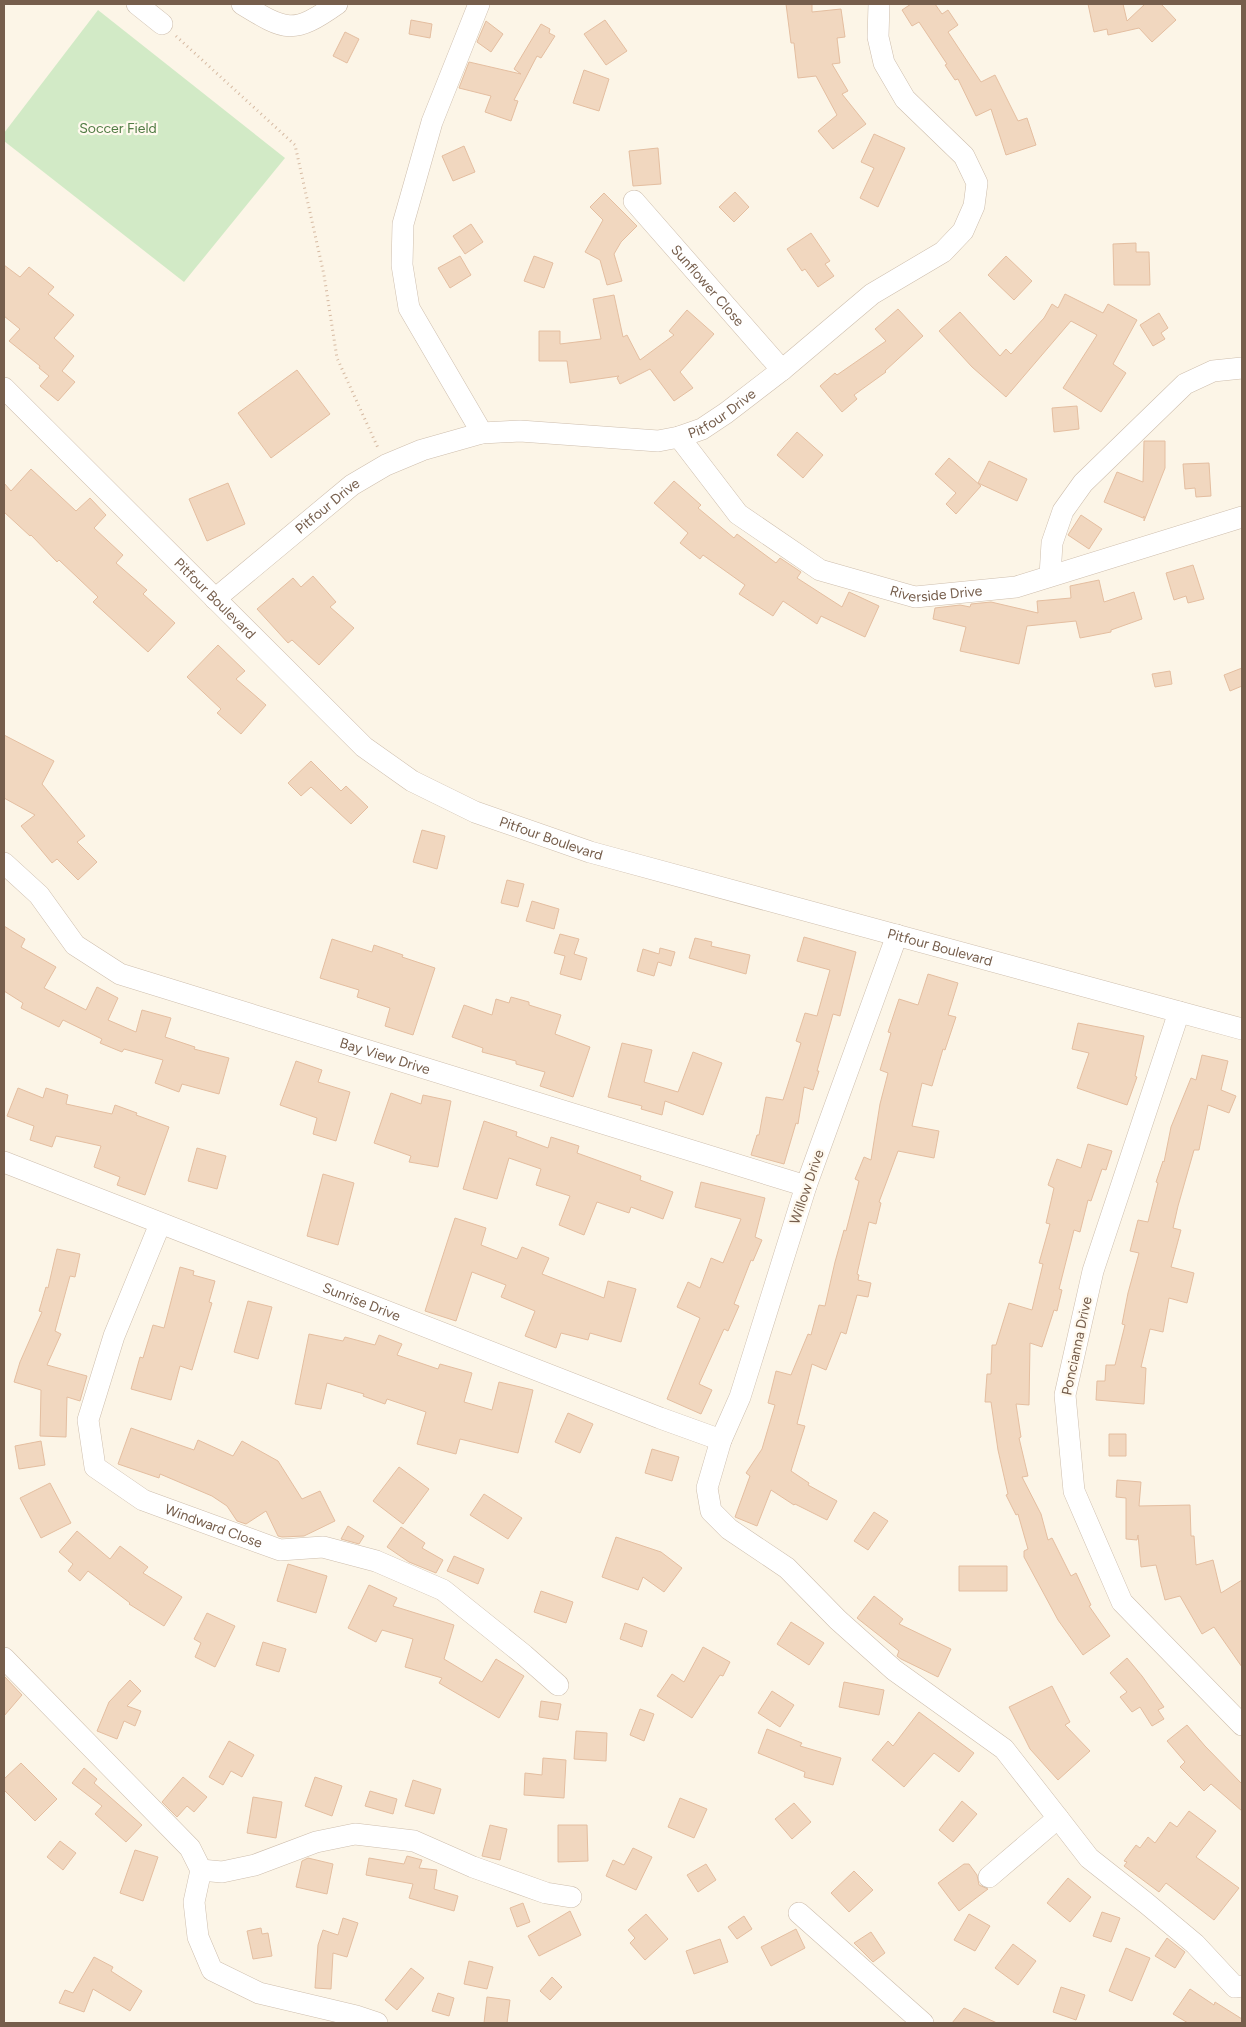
<svg xmlns="http://www.w3.org/2000/svg" width="1246" height="2027" viewBox="0 0 1246 2027" font-family="Figtree,sans-serif">
<style>
.green{fill:#d2eac6}
.building{fill:#f1d7bf;stroke:#e4bea0}
.lines{fill:none;stroke-linecap:round;stroke-linejoin:round}
.minor-casing{stroke:#cebead;stroke-width:22}
.path{stroke:#d6baa2;stroke-width:3;stroke-dasharray:1 4;stroke-linecap:butt}
.minor{stroke:#fff;stroke-width:21}
.labels{text-anchor:middle;dominant-baseline:central;stroke-width:4.5;stroke-linejoin:round;paint-order:stroke}
.park-label{font-size:14px;fill:#507b43;stroke:#fff9ee}
.street-label{font-size:14px;fill:#765e4c;stroke:#fff9ee}
</style>
<rect width="100%" height="100%" fill="#fcf5e7"/>
<!-- green -->
<path class="green" d="M98 10 285 158 184 282 4 141V133Z"/>
<!-- building -->
<path class="building" d="M786 4H812V12L841 9 845 37 837 38 840 63 832 64 848 91 842 94 866 124 833 149 818 131 837 115 816 76 798 78 794 43H791Z
M911 4H935L942 14 948 10 958 25 948 32 981 82 995 75 1018 121 1027 118 1036 145 1006 155 991 109 976 116 958 79 955 80 945 65 947 64 919 22 912 26 902 10Z
M1088 4H1123L1127 21 1145 4H1161L1176 20 1152 42 1139 28 1108 35 1107 29 1094 32Z
M411 20 432 24 430 38 409 34Z
M605 20 627 51 606 65 584 34Z
M486 21 503 34 491 52 477 42Z
M541 24 550 29 549 33 555 36 541 58 537 56 514 100 518 101 511 121 485 112 491 96 459 88 469 62 521 74 514 69Z
M345 32 359 39 347 63 333 56Z
M584 70 609 79 599 111 573 103Z
M874 134 905 148 878 207 860 198 874 168 861 162Z
M464 146 475 172 453 181 442 156Z
M658 148 661 184 633 186 629 151Z
M735 192 749 207 734 222 719 207Z
M604 193 637 226 621 242 614 254 622 281 607 285 600 260 585 252 603 220 590 207Z
M471 224 483 242 465 254 453 236Z
M811 233 830 261 825 264 834 276 818 287 805 269 802 271 787 249Z
M1136 243V252H1149L1150 285H1114L1113 244Z
M460 256 471 275 450 288 438 268Z
M534 256 553 263 544 288 524 281Z
M1006 256 1032 281 1014 300 988 275Z
M4 265 20 277 29 267 54 287 48 294 74 315 54 338 74 356 62 371 75 382 58 401 40 386 49 376 39 368 40 366 9 341 20 329 4 316Z
M1065 294 1103 313 1108 304 1137 320 1113 364 1126 373 1101 412 1063 388 1097 335 1071 321 1006 397 972 367 939 331 960 312 1000 356 1006 349 1011 354 1044 318 1052 304 1058 308Z
M614 295 623 337 627 335 640 360 674 335 669 331 687 310 714 334 680 372 693 388 674 401 650 369 620 384 617 378 619 376 570 383 567 361H539V331H560V344L601 339 593 299Z
M898 309 923 336 885 371 886 372 854 395 857 399 842 412 820 386 835 373 837 375 886 341 875 329Z
M1159 313 1168 328 1161 333 1165 339 1153 346 1140 325Z
M297 370 330 414 271 458 238 413Z
M1077 406 1079 429 1054 432 1052 408Z
M797 432 823 455 803 478 777 455Z
M1144 441H1165V468L1144 521V516L1143 518 1104 502 1117 472 1143 482Z
M949 458 981 486 956 514 946 504 956 493 935 474Z
M989 461 1027 479 1017 501 978 483Z
M1209 463 1211 496 1196 497 1195 488 1185 489 1183 464Z
M31 469 76 511 90 498 106 515 94 528 123 555 116 563 147 590 143 594 175 623 148 652 93 602 98 597 59 560 57 562 31 535 30 536 4 512V483L11 491Z
M674 481 701 505 698 508 734 538 737 534 776 563 780 558 801 572 797 578 842 607 849 592 879 606 865 637 821 616 817 624 783 601 773 616 739 594 745 585 703 555 700 559 680 543 688 533 654 503Z
M228 483 245 524 207 541 189 499Z
M1081 515 1102 529 1089 549 1068 535Z
M1193 565 1204 599 1188 603 1186 596 1174 600 1166 573Z
M313 576 336 602 330 607 354 628 319 665 292 640 288 643 257 609 293 578 301 587Z
M1099 580 1104 602 1134 592 1142 619 1111 630V632L1080 638 1076 621 1027 626 1019 664 960 651 966 627 933 619 935 608 960 605 970 607 971 604 991 602 1038 613 1037 601 1071 598 1070 586Z
M218 645 245 671 236 679 266 705 241 734 217 713 221 709 187 677Z
M1242 668V686L1230 691 1224 675Z
M1170 671 1172 684 1155 687 1152 674Z
M4 735 54 761 42 784 85 836 77 842 97 862 78 880 57 859 52 863 21 826 35 815 4 798Z
M311 761 341 791 346 786 368 807 351 824 311 787 301 796 288 783Z
M422 830 445 836 437 869 413 862Z
M507 880 524 884 518 907 501 903Z
M532 901 559 909 554 929 526 921Z
M4 926 25 939 21 947 56 967 44 988 86 1010 97 987 118 998 108 1020 136 1032 142 1010 171 1018 165 1037 195 1047 194 1049 229 1058 219 1094 182 1084 179 1092 155 1083 163 1060 124 1049 122 1052 100 1043 102 1039 63 1020 59 1027 21 1008 23 1003 4 991Z
M560 934 579 939 574 954 587 958 581 980 560 974 565 956 554 953Z
M804 937 856 952 840 1016 833 1014 817 1071H819L813 1090 804 1087 798 1124 796 1123 784 1164 751 1155 757 1135H759L766 1097 783 1100 801 1043 796 1041 805 1013 817 1016 830 970 797 961Z
M695 938 712 942 711 946 750 955 746 974 689 958Z
M332 939 372 952 374 945 403 955 402 957 435 968 413 1035 385 1026 390 1008 357 997 359 990 320 978Z
M660 948 675 952 671 966 658 962 654 976 637 971 643 949 659 954Z
M928 974 958 983 948 1015 956 1017 945 1050 943 1049 932 1086 922 1083 912 1126 939 1131 934 1158 898 1151 879 1202 881 1203 876 1224 869 1222 857 1274 859 1275 858 1280 871 1283 868 1297 857 1295 846 1334 841 1332 826 1370 812 1364 797 1424 805 1426 791 1471 809 1483 808 1485 837 1501 827 1520 795 1504 794 1505 771 1490 757 1526 735 1517 750 1476 746 1473 762 1449 775 1405 768 1403 776 1371 791 1375 808 1334 811 1335 819 1305 825 1306 835 1262 844 1230 846 1231 859 1181 855 1179 864 1157 871 1160 880 1104 888 1073 880 1070 891 1033 888 1032 899 999 918 1005Z
M511 997 529 1002V1005L561 1015 555 1034 590 1047 573 1097 540 1086 545 1072 516 1064V1061L482 1052 483 1048 452 1037 464 1005 492 1015 496 999 509 1003Z
M1078 1023 1144 1036 1135 1076 1137 1077 1127 1105 1077 1088 1089 1053 1072 1049Z
M622 1043 652 1050 644 1082 678 1092 693 1052 722 1063 703 1115 665 1101 662 1115 641 1109 642 1106 608 1097Z
M1202 1055 1228 1061 1221 1090 1236 1096 1229 1113 1208 1105 1199 1150H1194L1178 1206 1173 1228 1181 1230 1171 1267 1194 1273 1187 1303 1169 1298 1163 1332 1150 1329 1141 1367 1146 1368 1144 1404 1096 1400 1097 1381H1105L1106 1365H1115L1125 1325 1122 1324 1128 1293 1139 1253 1130 1251 1138 1220 1148 1222 1158 1183 1156 1182 1163 1161 1164 1162 1171 1127 1191 1078 1196 1080Z
M296 1061 322 1070 318 1082 350 1092 336 1141 313 1134 317 1118 280 1105Z
M18 1088 43 1098 46 1088 68 1095 66 1104 112 1114 115 1105 137 1113 136 1115 169 1127 145 1195 117 1185 120 1177 94 1167 101 1146 56 1136 52 1147 30 1140 34 1126 7 1116Z
M391 1093 421 1104 423 1095 451 1101 438 1167 409 1162 411 1156 374 1143Z
M484 1121 517 1132 516 1136 548 1148 551 1137 579 1146 577 1153 641 1176 640 1180 673 1192 663 1219 631 1207 629 1213 597 1202 584 1235 559 1225 570 1196 536 1185 541 1169 509 1158 497 1199 463 1189Z
M1088 1144 1112 1151 1106 1170 1102 1169 1091 1201 1088 1200 1080 1232 1074 1230 1059 1289 1062 1290 1057 1311 1054 1310 1042 1347 1030 1343 1029 1405 1016 1404 1021 1437 1019 1438 1028 1476 1022 1477 1041 1514 1048 1540 1052 1538 1071 1576 1076 1573 1091 1605 1089 1606 1110 1636 1083 1655 1058 1620 1024 1557V1551L1028 1549 1018 1514 1016 1515 1006 1495 1008 1494 998 1450 991 1402H985L987 1374H991L992 1345H996L1009 1303 1032 1310 1043 1264 1039 1263 1050 1224 1046 1223 1054 1188 1048 1185 1057 1159 1081 1168Z
M197 1148 226 1156 217 1189 188 1181Z
M323 1174 354 1183 338 1245 307 1236Z
M701 1182 765 1198 755 1237 762 1240 753 1261 751 1260 734 1304 739 1306 728 1331 724 1329 699 1384 712 1390 701 1414 667 1399 700 1318 677 1307 688 1282 700 1288 711 1258 723 1263 741 1219 695 1207Z
M455 1218 486 1228 481 1245 517 1259 522 1247 549 1258 542 1274 604 1298 608 1281 636 1289 621 1342 590 1333 588 1340 561 1333 556 1348 525 1336 535 1311 501 1297 506 1285 472 1272 456 1321 425 1311Z
M57 1249 80 1254 75 1277 70 1276 55 1331 61 1334 47 1365 87 1376 80 1401 67 1397 66 1437 40 1436 41 1390 14 1382 20 1362 42 1312 39 1311 46 1287 48 1288Z
M180 1267 194 1271 193 1275 215 1281 209 1302 212 1303 192 1370 180 1366 171 1400 131 1389 140 1357 143 1358 153 1325 164 1328Z
M248 1301 272 1307 258 1359 234 1352Z
M309 1334 343 1341 345 1337 375 1345 379 1335 402 1344 397 1355 438 1369 440 1364 472 1373 464 1402 492 1410 499 1382 533 1390 518 1453 460 1439 456 1454 417 1444 426 1412 387 1399 385 1404 363 1396 364 1394 327 1383 321 1409 295 1404Z
M568 1413 593 1424 580 1453 555 1442Z
M131 1428 194 1450 198 1440 233 1456 242 1441 278 1461 302 1499 320 1491 335 1521 304 1536 282 1537 278 1536 266 1511 246 1524 237 1521 227 1506 212 1496 160 1474 159 1478 118 1464Z
M1109 1434H1126V1456H1109Z
M41 1441 45 1465 19 1469 15 1446Z
M652 1449 679 1457 672 1481 645 1473Z
M399 1467 429 1489 403 1524 373 1501Z
M1117 1480 1141 1482 1139 1506 1190 1505 1191 1536H1194L1196 1565 1213 1560 1221 1593 1242 1580V1667L1214 1627 1202 1634 1180 1596 1165 1600 1156 1565 1141 1567 1138 1535 1137 1540 1126 1539V1498L1116 1497Z
M50 1483 71 1523 41 1538 20 1498Z
M484 1494 522 1518 508 1539 470 1515Z
M874 1512 888 1521 868 1550 854 1541Z
M348 1526 364 1536 359 1544 341 1539Z
M401 1527 425 1543 422 1548 443 1560 436 1573 409 1562 387 1547Z
M77 1531 110 1559 120 1546 148 1567 143 1573 182 1597 164 1626 129 1604 130 1603 88 1571 80 1581 68 1571 73 1564 59 1552Z
M616 1537 661 1552 682 1568 664 1592 643 1577 638 1590 602 1577Z
M454 1556 484 1569 478 1584 447 1571Z
M288 1564 327 1576 316 1613 277 1601Z
M959 1566H1007V1591H959Z
M369 1585 397 1598 393 1606 454 1625 444 1659 482 1682 496 1659 524 1676 499 1718 439 1683 442 1678 405 1667 413 1639 382 1630 376 1642 348 1628Z
M541 1591 573 1602 566 1623 534 1612Z
M874 1596 903 1619 899 1624 951 1649 938 1677 901 1659 897 1656 899 1651 857 1618Z
M207 1613 235 1626 215 1667 195 1657 201 1643 194 1639Z
M791 1622 824 1643 809 1665 777 1644Z
M625 1623 647 1631 642 1647 620 1639Z
M263 1642 286 1649 279 1672 256 1665Z
M703 1647 730 1662 723 1676 720 1675 692 1718 657 1696 672 1674 684 1682Z
M1127 1658 1142 1676 1164 1707 1158 1710 1164 1719 1152 1726 1140 1707 1132 1712 1120 1697 1127 1692 1110 1673Z
M4 1676 22 1695 4 1716Z
M130 1680 141 1691 127 1706 141 1711 135 1726 124 1721 117 1739 97 1731 109 1702Z
M844 1682 884 1690 879 1715 839 1707Z
M1052 1686 1070 1722 1065 1725 1090 1751 1058 1780 1030 1749 1009 1707Z
M772 1691 794 1705 780 1727 758 1713Z
M541 1701 561 1704 558 1720 539 1717Z
M640 1709 654 1714 644 1741 630 1735Z
M919 1712 974 1753 959 1772 934 1753 904 1787 872 1760 888 1741 893 1746Z
M1187 1725 1205 1746 1242 1784V1811L1211 1784 1204 1791 1180 1767 1185 1762 1167 1741Z
M767 1729 802 1743 800 1746 841 1758 833 1785 804 1777 805 1772 758 1753Z
M576 1731 607 1733 606 1761 574 1759Z
M229 1741 254 1755 242 1777 231 1771 223 1785 209 1777Z
M543 1758 566 1760 564 1798 524 1795 525 1773 542 1775Z
M21 1763 57 1799 35 1821 4 1790V1779Z
M84 1768 97 1779 94 1783 142 1825 126 1842 95 1814 102 1806 72 1783Z
M183 1777 207 1797 194 1812 187 1806 177 1817 162 1802Z
M315 1777 342 1786 332 1816 305 1806Z
M413 1780 441 1789 434 1814 405 1806Z
M370 1791 397 1799 393 1814 365 1806Z
M253 1797 282 1802 276 1838 247 1833Z
M680 1798 707 1809 694 1838 668 1827Z
M962 1801 977 1814 953 1842 939 1830Z
M794 1803 811 1822 792 1839 775 1819Z
M1189 1811 1216 1831 1196 1857 1239 1888 1214 1920 1166 1883 1159 1892 1124 1866 1127 1862 1124 1861 1136 1845 1140 1848 1148 1837 1155 1843 1170 1822 1177 1827Z
M490 1825 507 1829 500 1860 482 1856Z
M558 1825H587L588 1861 558 1862Z
M60 1841 76 1853 63 1870 47 1857Z
M633 1848 652 1857 636 1890 606 1876 613 1860 624 1865Z
M135 1850 158 1857 143 1901 120 1893Z
M407 1856 422 1860 419 1868 437 1870 434 1889 458 1896 454 1911 409 1898 413 1884 366 1875 369 1858 404 1864Z
M308 1858 333 1864 327 1894 296 1887 302 1861Z
M706 1864 716 1880 698 1892 687 1875Z
M964 1864H969L977 1875 979 1885 988 1889 959 1911 938 1883Z
M854 1871 873 1890 849 1912 831 1893Z
M1068 1878 1091 1897 1070 1922 1047 1903Z
M523 1903 530 1922 517 1927 510 1908Z
M570 1911 581 1935 539 1956 528 1936Z
M1102 1912 1120 1918 1111 1942 1093 1936Z
M646 1914 668 1939 645 1960 630 1943 635 1938 628 1930Z
M969 1914 990 1926 975 1951 954 1940Z
M744 1916 752 1929 737 1939 728 1927Z
M343 1918 358 1923 347 1957 333 1953 331 1989 315 1988 318 1945 323 1930 338 1935Z
M261 1928 262 1934 268 1933 272 1956 253 1959 247 1931Z
M796 1929 805 1948 771 1966 761 1947Z
M871 1932 885 1953 873 1962 854 1943Z
M1167 1938 1185 1952 1175 1968 1155 1956Z
M720 1939 728 1962 694 1974 686 1951Z
M1013 1944 1036 1961 1018 1985 995 1968Z
M1126 1948 1150 1958 1132 2001 1109 1991Z
M94 1957 113 1967 111 1971 142 1991 130 2011 93 1989 84 2012 59 2003 65 1990 73 1993Z
M469 1961 493 1967 487 1989 464 1984Z
M411 1968 424 1978 397 2010 385 2000Z
M552 1977 562 1987 550 2000 540 1991Z
M1061 1987 1085 1995 1076 2020 1053 2012Z
M1190 1989 1214 2005 1215 2002 1242 2019V2023H1188L1173 2014Z
M438 1993 454 1998 449 2016 432 2011Z
M487 1997 510 2000 507 2023H484Z
M964 2008 997 2023H952Z"/>
<g class="lines">
<defs>
<g id="minor">
<path d="M137 4 162 24"/>
<path d="M242 4C286 31 293 35 337 4"/>
<path d="M479 4 432 122 403 224 402 265 409 308 482 433"/>
<path id="s1" d="M634 201 782 370"/>
<path id="s2" d="M4 388 364 747 412 781 475 812 590 852 1242 1029"/>
<path id="s3" d="M679 437 738 514 820 570 915 597 1016 587 1242 517"/>
<path d="M1050 576 1052 543 1063 511 1083 483 1185 384 1213 371 1242 368"/>
<path id="s4" d="M215 599 352 485 386 465 422 450 482 433 520 431 658 441 679 437 702 429 726 413 782 370 872 294 943 252 963 231 974 206 977 183 964 156 905 99 884 63 878 37 879 4"/>
<path id="s5" d="M4 863 39 895 75 945 120 974 806 1186"/>
<path d="M897 935 806 1186 740 1397 721 1440 707 1488 711 1511 729 1529 787 1568 838 1620 894 1670 1004 1749 1058 1818 989 1877"/>
<path d="M1179 1012 1093 1271 1065 1395 1074 1491 1122 1602 1242 1725"/>
<path id="s6" d="M4 1162 660 1418 721 1440"/>
<path id="s7" d="M160 1224 114 1336 88 1420 95 1467 143 1500 280 1550 323 1547 376 1561 443 1590 524 1655 558 1685"/>
<path d="M4 1658 190 1848 201 1870 194 1902 198 1937 212 1970 259 1993 356 2016 377 2023"/>
<path d="M1058 1818 1089 1858 1146 1903 1195 1944 1235 1987 1242 1986"/>
<path d="M201 1870 222 1872 255 1865 316 1842 355 1834 414 1841 473 1867 546 1893 571 1897"/>
<path d="M799 1913 923 2023"/>
</g>
</defs>
<!-- minor casing -->
<use href="#minor" class="minor-casing"/>
<!-- path -->
<path class="path" d="M176 36 295 145 324 275 337 358 378 448"/>
<!-- minor -->
<use href="#minor" class="minor"/>
</g>
<g class="labels">
<!-- park labels -->
<g class="park-label">
<text x="118" y="128">Soccer Field</text>
</g>
<!-- street labels -->
<g class="street-label">
<text stroke="none"><textPath href="#s1" startOffset="112">Sunflower Close</textPath></text>
<text stroke="none"><textPath href="#s4" startOffset="566">Pitfour Drive</textPath></text>
<text stroke="none"><textPath href="#s4" startOffset="146">Pitfour Drive</textPath></text>
<text stroke="none"><textPath href="#s3" startOffset="316">Riverside Drive</textPath></text>
<text stroke="none"><textPath href="#s2" startOffset="298">Pitfour Boulevard</textPath></text>
<text stroke="none"><textPath href="#s2" startOffset="718">Pitfour Boulevard</textPath></text>
<text stroke="none"><textPath href="#s2" startOffset="1122">Pitfour Boulevard</textPath></text>
<text stroke="none"><textPath href="#s5" startOffset="440">Bay View Drive</textPath></text>
<text transform="translate(807 1187) rotate(-71)">Willow Drive</text>
<text stroke="none"><textPath href="#s6" startOffset="384">Sunrise Drive</textPath></text>
<text transform="translate(1077 1346) rotate(-78)">Poncianna Drive</text>
<text stroke="none"><textPath href="#s7" startOffset="390">Windward Close</textPath></text>
</g>
</g>
<!-- border -->
<rect width="1246" height="2027" fill="none" stroke="#765e4c" stroke-width="10"/>
</svg>
